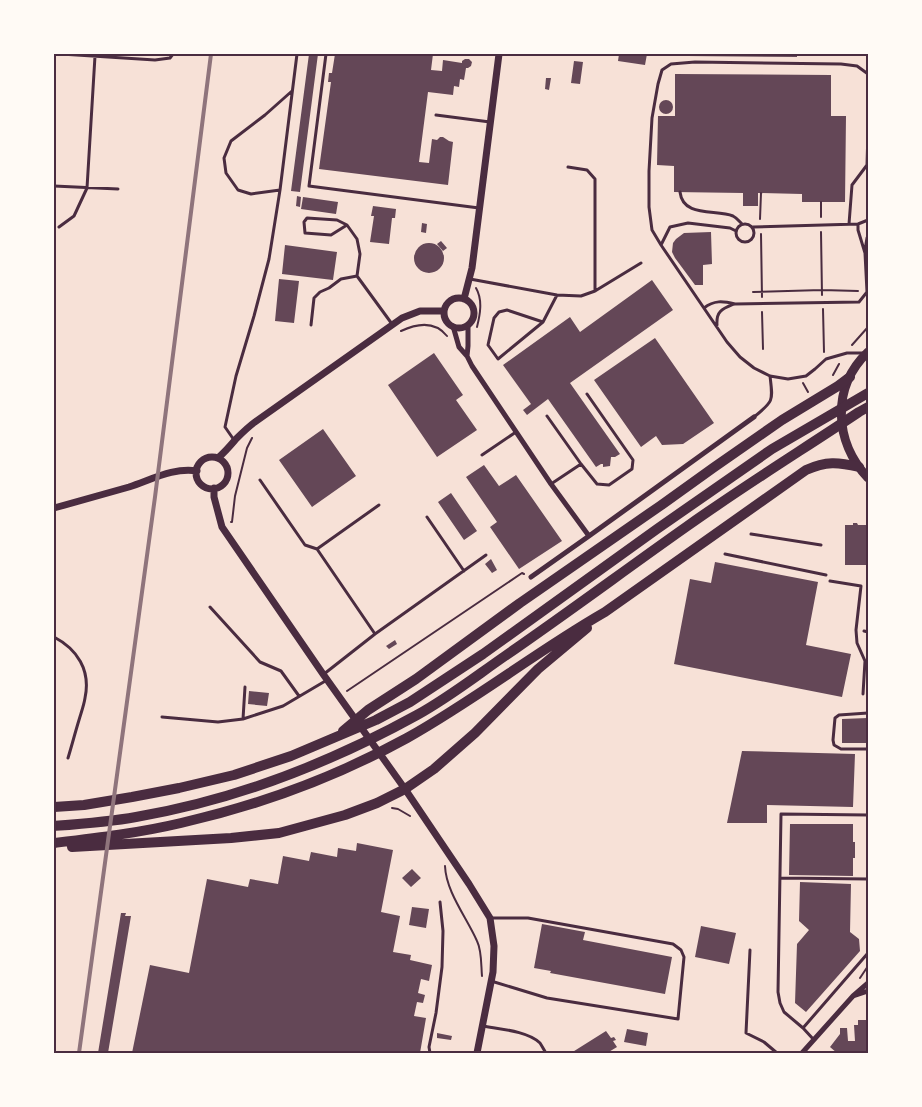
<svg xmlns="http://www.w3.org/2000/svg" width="922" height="1107" viewBox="0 0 922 1107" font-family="Poppins,sans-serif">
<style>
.building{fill:#644757}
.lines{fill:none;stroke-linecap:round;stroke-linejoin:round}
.path{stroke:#4a2c40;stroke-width:2}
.service{stroke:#4a2c40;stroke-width:3}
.minor{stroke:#4a2c40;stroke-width:5}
.tertiary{stroke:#4a2c40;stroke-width:7}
.primary{stroke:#4a2c40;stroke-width:9}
.trunk{stroke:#4a2c40;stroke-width:10}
.rail{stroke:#8f747c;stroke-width:4}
.neatline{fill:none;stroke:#4a2c40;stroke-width:2}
</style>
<rect width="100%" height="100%" fill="#f7e1d7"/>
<!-- building -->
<path class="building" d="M309 54H318L300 192 291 191Z
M335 54H433L431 70 442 71 443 60 462 63V61L465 59H469L472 62 471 66 468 68H466L464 80 460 79 459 87 454 86 453 95 428 92 419 162 429 163 432 139 437 140 440 137H443L449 141 453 142 448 185 319 169 331 82H328L329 73H332Z
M619 54H647L645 65 618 61Z
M687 54H797V57L687 56Z
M574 61 583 62 580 84 571 83Z
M675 74 831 75V116H846L845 202H802V194L758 193V206H743V193L674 192V166L657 165 658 116H675Z
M546 78H551L549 90 545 89Z
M659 107a7 7 0 1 1 14 0a7 7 0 1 1-14 0Z
M297 196 301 197 300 207 296 206Z
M303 197 338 202 336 214 301 209Z
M373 206 396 209 395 218H392L389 244 370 242 374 216H371Z
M422 223 427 224 426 233 421 232Z
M711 232 712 264 703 265V285H695L675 258 672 252 673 243 676 239 684 233Z
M441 241 447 248 443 251 437 244Z
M414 258a15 15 0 1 1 30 0a15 15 0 1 1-30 0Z
M285 245 337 252 333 280 282 274Z
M279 279 299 281 294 323 275 321Z
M652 280 673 310 570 383 620 454 615 457H611L610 466 603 467V464H601L596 467 548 399 527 415 523 410 531 404 503 365 570 317 580 332Z
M655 338 714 423 683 444 662 445 656 436 641 447 594 380Z
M434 353 463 395 456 400 477 430 437 457 388 385Z
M323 429 356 476 312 507 279 460Z
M484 465 499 486 516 475 562 541 519 569 490 527 497 522 466 477Z
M451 493 477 531 464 540 438 502Z
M853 523H857L858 525H868V565H845V525H853Z
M491 559 497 570 492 573 485 564Z
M715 562 818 582 806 645 851 654 842 697 674 664 690 579 711 583Z
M395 640 397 644 389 649 386 646Z
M249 691 269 693 267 706 248 704Z
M868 718V743H842V719Z
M742 751 855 754 853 807 767 805V823H727Z
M790 824H853V842H855V858H853V876L789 875Z
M357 843 393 850 381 912 400 916 393 952 411 955 410 960 432 965 429 981 421 979 418 993 425 995 423 1003 417 1002 414 1016 426 1018 420 1053H132L150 965 189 973 207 879 248 887 250 879 278 884 283 856 309 861 311 852 337 857 338 848 356 851Z
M412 869 421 878 411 887 402 878Z
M800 882 851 884 850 932 859 939 860 951 806 1012 795 1003 797 944 809 930 799 921Z
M412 907 429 909 426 928 409 925Z
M121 913H126L125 916H131L108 1053H98Z
M542 924 585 932 583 940 672 957 665 994 550 973 551 971 534 968Z
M701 926 736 933 729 964 695 957Z
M858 1020H866V1025L868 1024 867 1053H837L830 1047 840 1034V1028H847L848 1041H855L854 1025H858Z
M627 1029 648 1033 646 1046 624 1042Z
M606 1031 611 1038 614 1037 616 1040 613 1041 617 1047 607 1053H571Z
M437 1033 452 1036 451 1040 437 1038Z"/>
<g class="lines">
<!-- path -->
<path class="path" d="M821 217V202
M760 219 761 193
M821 232 822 295
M761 234 762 297
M476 288C483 300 480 315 477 327
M753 292 822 290 858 291
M823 309 824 352
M762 312 763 349
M401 331C418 323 435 321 447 336
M852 345 868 327
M833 375 839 364
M803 383 808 392
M231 522H232L235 496 247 448 252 438
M347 691 522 573 524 574
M392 808 398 809 410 816
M445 866C446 892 467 918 477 941 482 951 481 966 482 976
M860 978 868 966"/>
<!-- service -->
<path class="service" d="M61 54 155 60 170 58 173 54
M326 54 309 186 479 208
M436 115 490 122
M568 167 587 170 595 179V291
M54 186 118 189
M280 190 251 194 238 190 226 173 224 158 231 141 265 115 292 91
M680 192C683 218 716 209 733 216 737 218 739 221 742 224
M736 233a9 9 0 1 1 18 0a9 9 0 1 1-18 0Z
M849 224 852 185 867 165 868 131
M347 225 331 235 305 233 304 222 307 218 337 220 347 225 357 239 360 254 357 276 392 324
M59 227 74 216 87 188 95 56
M753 227 858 224 868 220
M736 231 730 228 688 223 670 227 661 245 727 342 740 357 754 368 770 376 788 379 806 376 815 369 826 359 847 353H866
M661 245 652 230 649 207V171L652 118 658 84 662 70 671 64 695 62 841 64 857 66 868 74
M865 250 867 238 868 236
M470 279 557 295 581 296 595 291 641 263
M704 308C714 300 723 301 735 304L859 302 867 292 865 253 858 230V224
M543 322 507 310 499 312 494 318 488 345 498 359 543 322 557 295
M311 325 314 298 320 292 329 288 341 279 357 276
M717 325C716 311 722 309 734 304
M547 416 581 464 597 484 609 485 632 469 633 460 587 394
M754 417C774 401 773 401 770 376
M234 440 225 427 236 376 254 316 269 259 280 190 297 54
M482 455 516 432
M260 480 305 545 317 549 375 634
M551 484 581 464
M427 517 464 571
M751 534 821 545
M317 549 379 505
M725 554 826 575
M830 581 861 586 856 630 857 643 865 661 863 694
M210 607 260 662 281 671 299 696
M864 631 868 632
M54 637C77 649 91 670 85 698 84 705 81 713 79 720 75 733 72 745 68 758
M324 674 375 634 486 555
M868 713 839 715 835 718 833 740 834 745 841 749H868
M162 717 218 722 243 719 283 706 327 680
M243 719 245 687
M780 878 868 879
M491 918H528L673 944 681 950 684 957 678 1019 547 998 491 981
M750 950 746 1033 764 1042 777 1053
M483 1026C499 1029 528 1031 540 1043 542 1046 544 1050 546 1053
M803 1028 868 953
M814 1040 803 1028 784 1012 780 1003 778 992 781 814 868 815
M430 1053 429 1047 436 1013 442 967 443 931 440 902"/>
<!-- minor -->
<path class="minor" d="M453 326 459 347 467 356 472 366 551 484 589 536 531 577
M467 356 468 346V324
M589 536 754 417
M868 983 853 996 868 991
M802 1053 853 996"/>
<!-- tertiary -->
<path class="tertiary" d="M444 313a15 15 0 1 1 30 0a15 15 0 1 1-30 0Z
M464 299 472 268 499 54
M196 473a16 16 0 1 1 32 0a16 16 0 1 1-32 0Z
M218 458C225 452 230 446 236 439 242 433 248 427 255 422L402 318 420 311H444
M214 488V497L222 527 323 674 405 789 469 884 490 918 494 946 493 972 477 1053
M54 508C79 501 104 494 129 487 151 480 174 467 197 471"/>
<!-- primary -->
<path class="primary" d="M868 352C831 387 834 442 868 478"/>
<!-- trunk -->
<path class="trunk" d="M343 731 368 710 416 679 520 603 660 506 713 468 782 420 838 386 850 377
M54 807 84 805 132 797 179 788 234 775 291 756 376 720 410 702 483 654 657 529 772 449 868 393
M54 826C81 824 109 822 136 817 236 800 328 764 417 715 448 698 476 676 505 656 566 614 625 570 686 527 742 487 802 450 859 412L868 407
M54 843C96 838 139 833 181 823 260 805 336 777 407 738 475 700 537 651 605 612L806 470C826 461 838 462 859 467
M72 847 231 838 279 833 345 815 377 803 405 789 434 769 475 733 538 669 587 628"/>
<!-- rail -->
<path class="rail" d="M79 1053 155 497 211 54"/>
</g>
<!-- border -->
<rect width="922" height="1107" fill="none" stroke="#fffaf5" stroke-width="110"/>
<rect x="55" y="55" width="812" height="997" class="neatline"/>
</svg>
